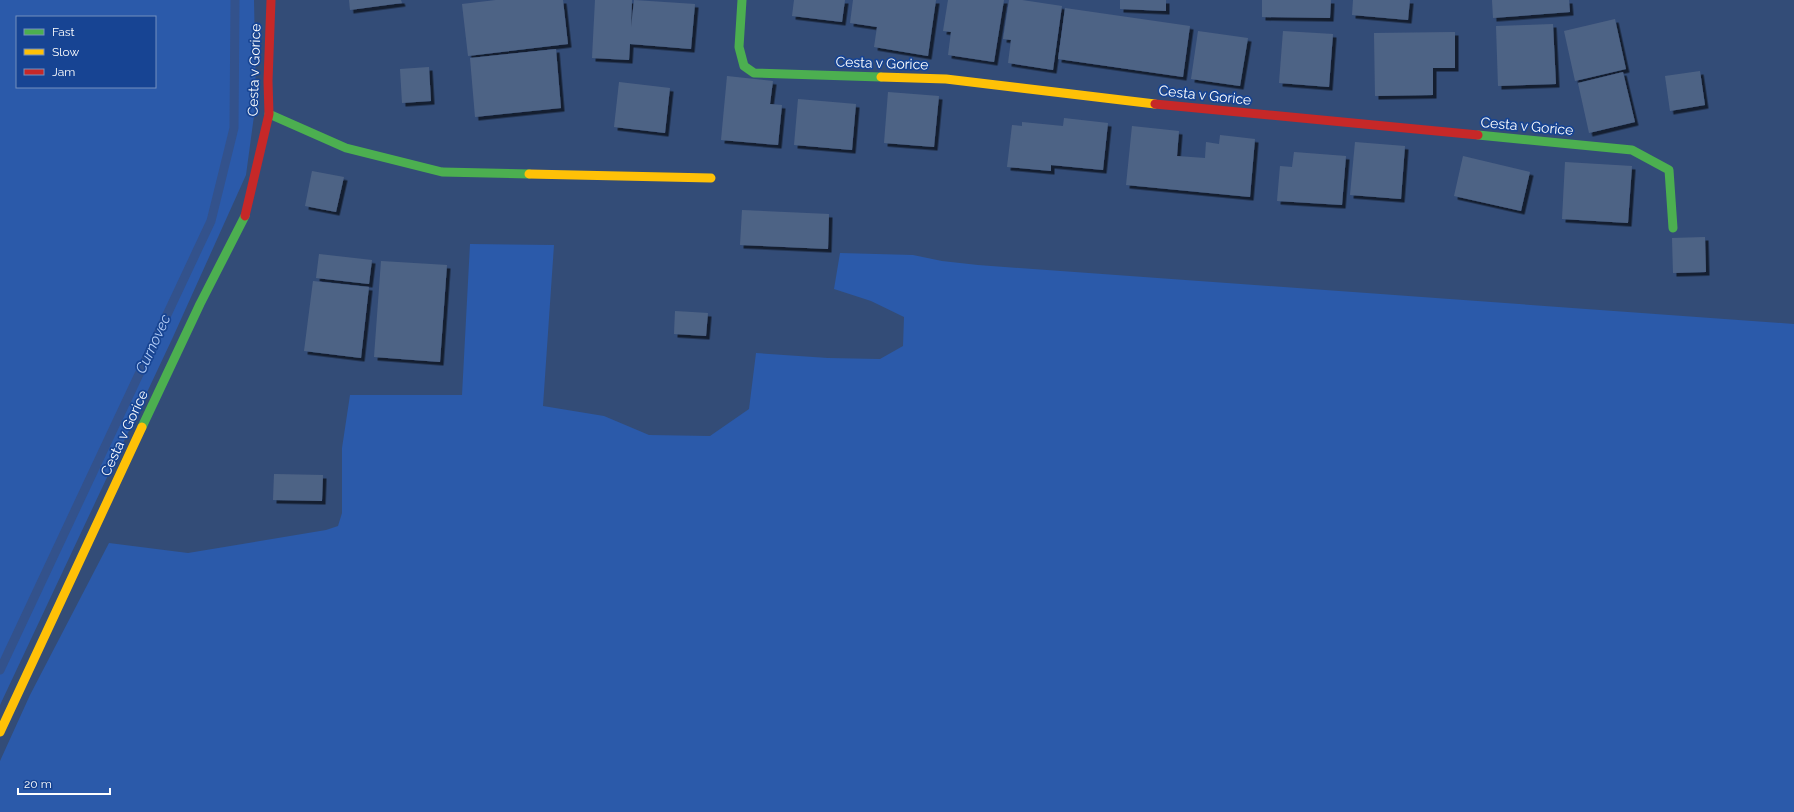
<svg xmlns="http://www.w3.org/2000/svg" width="1794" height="812" viewBox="0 0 1794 812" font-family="Raleway,sans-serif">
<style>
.green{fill:#2b5aaa;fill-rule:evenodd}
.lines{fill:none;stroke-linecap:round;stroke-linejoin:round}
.stream{stroke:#33528c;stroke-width:9}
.building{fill:#4e6385;filter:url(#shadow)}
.fast{stroke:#4caf50;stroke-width:9}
.slow{stroke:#ffc107;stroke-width:9}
.jam{stroke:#c62828;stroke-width:9}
.labels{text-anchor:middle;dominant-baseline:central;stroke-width:3.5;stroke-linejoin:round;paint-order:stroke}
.street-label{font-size:14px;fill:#fff;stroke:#174493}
.water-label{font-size:15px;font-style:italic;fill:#b3cdf7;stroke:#174493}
</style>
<defs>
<filter id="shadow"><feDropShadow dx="3.5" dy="3.5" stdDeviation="0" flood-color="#0009"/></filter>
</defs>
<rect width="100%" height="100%" fill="#334c77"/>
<!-- green -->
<path class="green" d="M0 0H254L256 101 246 175 173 337 0 705ZM17 17H155V87H17Z
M470 244 554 245 543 406 604 416 649 435 710 436 749 409 756 353 828 358 880 359 903 346 904 317 871 301 834 289 840 253 913 255 942 261 978 265 1794 324V812H0V761L30 695 109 543 188 553 326 530 338 526 342 513V448L350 395H462Z"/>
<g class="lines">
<!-- stream -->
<path class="stream" d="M0 670 211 221 234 128 235 0"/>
</g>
<!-- building -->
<path class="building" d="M349 0H401L402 3 350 10Z
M496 0H563L568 44 468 56 462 4Z
M595 0H632L631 27 634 0 695 4 691 49 630 44 629 60 592 58Z
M794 0H845L842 22 792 16Z
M853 0H936L928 56 874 47 877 27 850 23Z
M948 0H1004L994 62 948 55 951 32 943 31Z
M1009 0H1022L1062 6 1053 70 1008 63 1011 40 1003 39Z
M1120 0H1166V11L1120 9Z
M1262 0H1331L1330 18 1262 17Z
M1353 0H1410L1408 20 1352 15Z
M1492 0H1569L1570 12 1493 18Z
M1065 8 1190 26 1183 77 1058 59Z
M1615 19 1626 69 1575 81 1564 31Z
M1553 24 1556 84 1498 86 1496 26Z
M1198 31 1248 38 1240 86 1191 79Z
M1283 31 1333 34 1329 87 1279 83Z
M1455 32V68H1433V95L1375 96 1374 33Z
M556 49 561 108 475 117 470 58Z
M429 67 431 101 402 103 400 69Z
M1700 71 1705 105 1670 111 1665 76Z
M1623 72 1635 122 1589 133 1578 83Z
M727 76 773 81 770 104 782 105 778 145 721 140Z
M619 82 670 88 665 133 614 127Z
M888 92 939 96 934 147 884 143Z
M798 99 856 104 852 150 794 145Z
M1064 118 1108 123 1103 170 1051 165V171L1007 167 1012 125 1022 126V122L1063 126Z
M1132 126 1179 131 1177 156 1205 158 1206 142 1219 144 1220 135 1255 139 1250 197 1126 185Z
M1355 142 1405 146 1401 199 1350 195Z
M1294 152 1346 156 1342 205 1277 201 1280 166 1292 167Z
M1463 156 1530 172 1521 211 1454 196Z
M1565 162 1632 166 1628 223 1562 219Z
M312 171 344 177 336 212 305 206Z
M742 210 829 214 828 249 740 245Z
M1705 237 1706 272 1673 273 1672 238Z
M319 254 372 260 369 284 316 278Z
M381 261 447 265 440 362 374 357Z
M313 281 369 287 361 358 304 351Z
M675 311 708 313 706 336 674 334Z
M274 474 323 475 322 501 273 500Z"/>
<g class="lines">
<!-- fast -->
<path class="fast" d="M742 0 739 47 744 66 754 73 881 77
M269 114 346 148 442 172 529 174
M1478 135 1632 150 1669 170 1673 228
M142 427 200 304 245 216"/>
<!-- slow -->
<path class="slow" d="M881 77 946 79 1155 104
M529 174 711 178
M0 732 142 427"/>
<!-- jam -->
<path class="jam" d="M1155 104 1478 135
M245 216 269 114 268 81 271 0"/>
</g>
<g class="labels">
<!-- street labels -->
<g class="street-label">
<text transform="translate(882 63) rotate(2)">Cesta v Gorice</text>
<text transform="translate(254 70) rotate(-88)">Cesta v Gorice</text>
<text transform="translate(1205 95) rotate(6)">Cesta v Gorice</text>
<text transform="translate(1527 126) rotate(5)">Cesta v Gorice</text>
<text transform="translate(124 433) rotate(-65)">Cesta v Gorice</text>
</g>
<!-- water labels -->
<g class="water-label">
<text transform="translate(153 344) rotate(-65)">Curnovec</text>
</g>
</g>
<!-- legend -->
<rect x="16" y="16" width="140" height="72" fill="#174493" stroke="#748fbe"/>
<rect x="24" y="29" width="20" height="6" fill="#4caf50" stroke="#748fbe"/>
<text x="52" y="36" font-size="12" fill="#ffffff">Fast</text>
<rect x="24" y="49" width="20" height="6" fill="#ffc107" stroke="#748fbe"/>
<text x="52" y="56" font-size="12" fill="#ffffff">Slow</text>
<rect x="24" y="69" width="20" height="6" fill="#c62828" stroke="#748fbe"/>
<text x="52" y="76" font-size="12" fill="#ffffff">Jam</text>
<!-- scale -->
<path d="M18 788v6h92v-6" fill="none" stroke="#ffffff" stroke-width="2"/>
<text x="24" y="788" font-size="12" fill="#ffffff" stroke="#174493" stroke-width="3" paint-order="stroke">20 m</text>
</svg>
